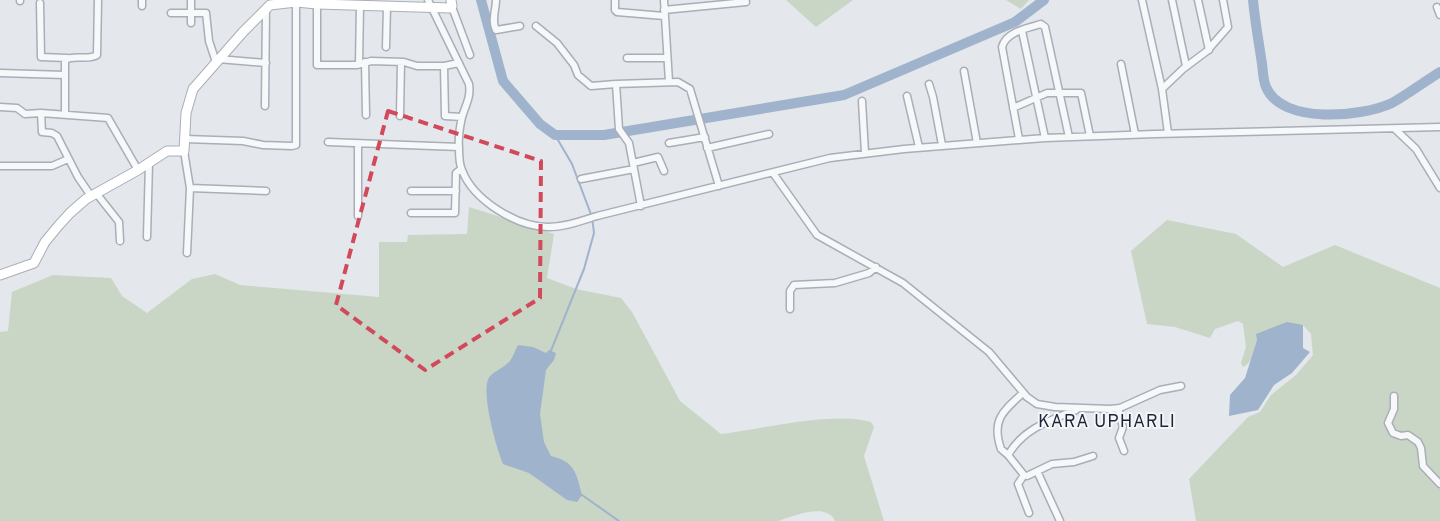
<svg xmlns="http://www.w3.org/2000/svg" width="1440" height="521" viewBox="0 0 1440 521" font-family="Overpass,sans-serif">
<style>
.green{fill:#c9d6c5}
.water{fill:#9fb4cc}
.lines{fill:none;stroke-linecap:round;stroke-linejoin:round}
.stream{stroke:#9fb4cc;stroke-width:2}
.river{stroke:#9fb4cc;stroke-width:10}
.street-casing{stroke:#a9aeb7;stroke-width:9}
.secondary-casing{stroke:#a9aeb7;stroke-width:11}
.street{stroke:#f7f8fa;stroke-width:6}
.secondary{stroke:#fff;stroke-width:9}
.marked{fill:none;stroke:#d1495b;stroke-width:4;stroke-dasharray:10 6;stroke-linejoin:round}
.labels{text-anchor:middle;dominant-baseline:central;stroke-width:4;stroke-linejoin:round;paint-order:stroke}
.quarter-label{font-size:18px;letter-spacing:1px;fill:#1d2536;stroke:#f4f6f9}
</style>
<rect width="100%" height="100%" fill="#e4e7ec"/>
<!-- green -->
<path class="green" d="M786 0H853L816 27Z
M1006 0H1029L1021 9Z
M469 207 554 234 547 278 576 289 621 298 632 312 680 401 721 434C762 429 834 411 871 422L874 427 864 456 884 521H835C827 502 793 516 779 521H0V332L8 331 12 292 53 275 111 278 122 296 147 313 192 279 215 274 240 285 379 297V242H407L408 235 467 234Z
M1167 220 1236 234 1283 267 1335 245 1440 288V521H1196L1189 479 1248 417 1260 412 1271 395 1296 375 1313 355 1311 334 1303 325 1257 340C1254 350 1253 363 1243 367L1241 363 1246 347 1243 324 1238 321 1215 329 1210 338 1175 327 1147 324 1131 251Z"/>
<!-- water -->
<path class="water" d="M1287 322 1303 325V348L1310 352 1292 373 1274 385 1258 410 1229 416 1230 395 1245 378 1257 340 1256 334Z
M518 345 533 347 546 353 549 350 556 353 554 360 546 370 540 414 544 442 551 456C575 462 576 472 582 495L577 502 567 500 529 473 503 464C497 449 479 389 490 376 495 371 503 368 509 362 513 358 515 350 518 345Z"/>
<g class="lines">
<!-- stream -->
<path class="stream" d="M550 353 584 269 594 233 592 217 572 164 555 135
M582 495 619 521"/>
<!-- river -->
<path class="river" d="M481 0 503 81 540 124 555 135H604L844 95 1015 22 1044 0
M1253 0C1255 22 1259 43 1262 64 1263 71 1263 80 1266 87 1282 125 1362 117 1392 103 1408 94 1424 82 1440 72"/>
<defs>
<path id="street" d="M428 0 469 84C471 97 466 104 462 117 460 126 458 138 459 148 459 155 459 164 462 170 473 200 517 227 548 227 565 227 581 221 597 216L830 158 904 149 1045 138 1155 134 1440 127
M496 0C496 10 491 21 496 30L520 26
M615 0V10L617 12 664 16
M664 0 669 82
M1142 0 1162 89 1168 133
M1172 0 1186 66
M1198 0 1209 50
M20 1V0
M40 3 41 57 67 58
M317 4V65H357L371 61 404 62 417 66H444L459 63
M142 6V0
M452 7 470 55
M1437 7 1440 15
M664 10 746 2
M171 13H206L209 41 216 62
M191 23V0
M536 26 557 43 574 65 578 75 591 86 616 84
M1022 31 1045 138
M386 47 387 6
M627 58H667
M218 59 266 63
M365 62 366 115
M359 64 360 5
M1121 64 1135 134
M444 66 445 116 462 117
M964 71 977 143
M0 73 65 75
M929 84 933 97 942 145
M1162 89 1183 69 1207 51 1228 27 1223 0
M907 96 919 147
M862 101 865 153
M265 106 266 8
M0 107 17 108 25 114 41 113 42 132 52 133 57 136 78 177 91 196
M1013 108 1047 93H1081L1090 136
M41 113 108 118 138 170
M65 114V60C74 54 88 61 97 55L98 0
M400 116 401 62
M1395 129 1416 149 1440 188
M185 139 243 141 263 145 292 146 296 145V2
M1019 139 1002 47C1006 32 1027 28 1041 24L1045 27 1069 137
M328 142 459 147
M669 143 705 137
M358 144V216
M707 148 769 134
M184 151 190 188 266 191
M633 163 658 157 664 171
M0 166H52L68 159
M773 173 817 235 903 283 989 352 1027 397 1037 404 1055 407 1110 409 1120 408 1160 390 1181 386
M581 179 634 169
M411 191H456
M96 193 119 222 120 241
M641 206 629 143 619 129 616 84 678 82 690 89 719 186
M411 213H455L456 173 461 169
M147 237 149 163
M187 253 190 188
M790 309V291L794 285 835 283 869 273 876 267
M1023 393C1003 411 991 420 1001 449L1008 455 1024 475 1027 476 1052 464 1074 462 1093 456
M1394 396V409L1388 423 1393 433 1401 436 1408 435 1418 442 1421 448 1423 466 1440 484
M1118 408 1123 427 1119 438 1124 451
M1008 455C1024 428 1049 421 1076 410
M1037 471 1060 521
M1024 475 1018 484 1029 513"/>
<path id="secondary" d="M0 275 34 263 45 242 59 225 70 213 86 199 138 170 167 151H184L186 113 193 89 243 32 270 5 296 2 317 4 450 8 452 6 451 0"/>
</defs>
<!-- street casing -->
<use href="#street" class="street-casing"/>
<!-- secondary casing -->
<use href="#secondary" class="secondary-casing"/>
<!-- street -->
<use href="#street" class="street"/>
<!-- secondary -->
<use href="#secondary" class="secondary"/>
</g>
<!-- marked area -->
<path class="marked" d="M388 111 541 161 540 298 425 370 336 305Z"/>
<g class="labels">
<!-- quarter labels -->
<g class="quarter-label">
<text x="1107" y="422">KARA UPHARLI</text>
</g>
</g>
</svg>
